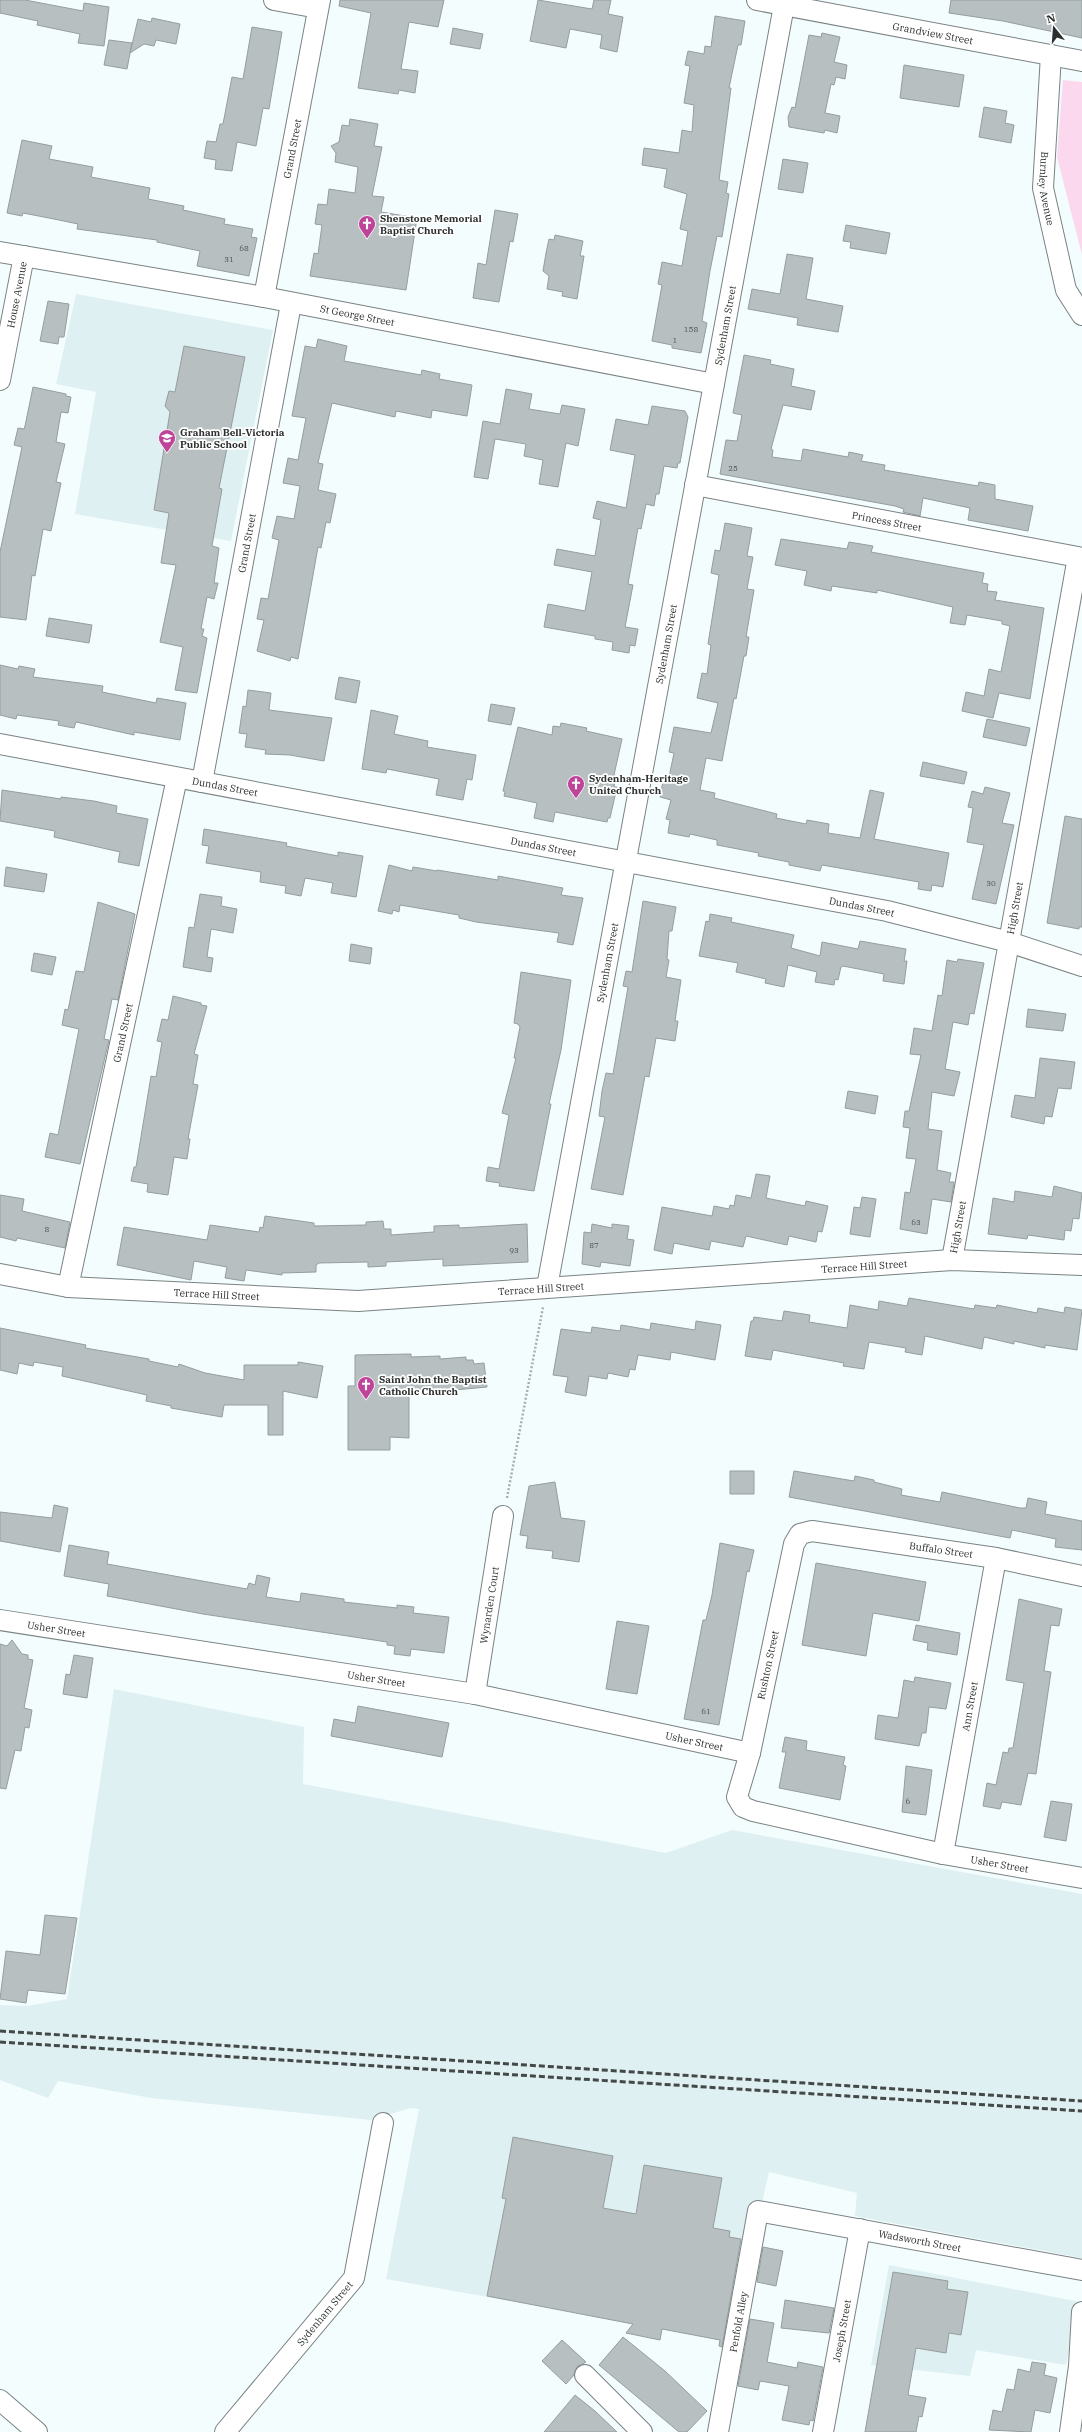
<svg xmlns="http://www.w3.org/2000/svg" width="1082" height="2432" viewBox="0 0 1082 2432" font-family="'IBM Plex Serif',serif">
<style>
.built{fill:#def0f2}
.green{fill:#fbd8ed}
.building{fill:#b7bfc0;stroke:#959e9e}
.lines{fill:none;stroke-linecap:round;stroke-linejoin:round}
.minor-casing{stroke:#7a8283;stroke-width:22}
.path{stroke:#a7aeae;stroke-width:2.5;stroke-dasharray:2 2;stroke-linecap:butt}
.minor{stroke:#fff;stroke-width:20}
.rail{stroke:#444848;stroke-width:3;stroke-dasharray:6 3;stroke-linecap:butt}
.labels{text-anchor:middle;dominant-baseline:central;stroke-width:3.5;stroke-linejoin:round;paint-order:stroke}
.number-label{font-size:8px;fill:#4f5353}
.street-label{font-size:10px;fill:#2c2f2f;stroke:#fff}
.poi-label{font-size:10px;font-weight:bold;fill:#2c2f2f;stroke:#fff;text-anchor:start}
</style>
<rect width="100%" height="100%" fill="#f4fdfe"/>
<!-- built -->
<path class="built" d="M76 294 273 330 231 541 75 514 96 392 56 384Z
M114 1689 304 1727 303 1784 666 1853 732 1830 1082 1894V2258L855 2216 857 2193 769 2172 731 2340 386 2279 419 2109 410 2108 371 2120 151 2098 58 2081 48 2098 0 2080V2005L27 2006 67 1999Z
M889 2265 1080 2302 1066 2365 976 2350 970 2376 871 2365Z"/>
<!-- green -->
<path class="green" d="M1063 80 1082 82V255L1057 157Z"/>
<!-- building -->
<path class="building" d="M0 0H25L83 11 84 3 109 7 104 46 78 43 80 34 37 25 38 21 0 13Z
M340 0H444L438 27 409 22 401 69 418 71 415 93 399 90 398 94 358 88 371 13 339 6Z
M538 0 592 9 594 0H611L608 14 623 17 617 52 600 48 602 35 570 29 566 48 530 41Z
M951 0H1082V38L1003 21 949 13Z
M715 16 745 21 741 45H738L729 88H731L719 180 728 182 726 193 729 194 722 237 717 236 710 271 702 321 707 323 701 353 672 348V345L652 341 662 285 658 284 662 262 682 266 688 231 680 229 687 194 664 187 667 169 642 165 644 148 679 153 682 130 692 132 694 105 684 103 690 66 685 65 688 51 704 54 705 46 711 47Z
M152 18 180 24 176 44 156 40 154 46 144 44 130 53 138 19 151 22Z
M252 27 282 32 269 109 263 108 256 146 237 142 232 171 215 169 216 160 204 158 207 141 216 142 220 124H223L232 77 243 79Z
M453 28 483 34 480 49 450 44Z
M822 33 840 37 834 62 847 65 845 79 836 77 834 85 831 84 825 113 840 116 837 133 825 130 824 133 789 127 788 117 792 107 795 108 809 35 821 37Z
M109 40 132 43 127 69 104 65Z
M904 65 964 75 959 107 900 98Z
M984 107 1007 111 1005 123 1014 125 1011 143 979 137Z
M350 119 378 124 374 146 382 147 372 196 384 197 381 212 417 218 406 290 310 276 314 253 318 254 322 225 315 224 318 204 327 205 329 189 355 193 358 167 335 162 336 153 331 146 339 142 342 125 349 126Z
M22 140 52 146 49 159 93 167 91 177 150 188 148 199 184 206 183 210 225 219 224 224 253 229 251 237 257 238 249 276 197 266 200 251 157 242V240L77 229 78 224 54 219 23 213 22 216 7 213Z
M783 159 808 163 803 193 778 189Z
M495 210 518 214 513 242 510 241 499 302 473 298 478 263 486 265Z
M846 225 890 233 886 254 850 248 851 242 843 241Z
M555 235 583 241 580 256H584L577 299 562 296 563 292 547 289 549 276 543 271 546 253 549 239 554 240Z
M787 254 813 258 806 299 843 306 838 332 797 325 798 318 748 309 752 289 780 294Z
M48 301 69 304 64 337H59L58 344 40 341Z
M318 339 347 346 344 361 421 375 422 370 440 374 439 379 472 385 467 416 432 410 431 418 396 411 395 417 332 403 318 463 323 464 318 490 336 494 330 523 326 522 321 548 318 547 298 659 291 657 290 661 257 651 264 620 257 619 261 598 268 599 279 540 272 538 277 516 294 519 300 486 283 483 288 458 298 460 306 418 292 416 305 346 316 348Z
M184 346 245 357 219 488 222 489 212 546 219 548 214 583H218L214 599 207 597 201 629H204L202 636 207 638 197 693 175 690 183 647 160 642 176 565 161 563 169 513 154 510 170 412 165 406 169 391 175 392Z
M744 355 771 360 770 364 794 369 791 386 815 391 811 410 783 405 771 449 773 450 772 457 801 461 803 449 848 457 849 452 863 455 861 461 885 465 884 470 978 486 979 482 995 485V499L1033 506 1028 531 968 520 970 508 923 498 920 516 903 512 904 509 895 506 720 474 726 440 737 441 742 415 733 413Z
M33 387 66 394V396L71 397 68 413 61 412 56 442 65 444 56 482 61 483 51 531 43 529 35 576 32 575 26 620 0 617V552L22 447 14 445 18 428 24 429 25 426Z
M506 389 532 394 529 409 560 414 562 405 585 409 578 446 566 443 558 487 539 484 543 460 524 456 526 444 495 439 488 479 474 477 483 421 500 424Z
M652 406 685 411 688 417 680 463H678L677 468 664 466 659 494H656L654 506 646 504 641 529 638 528 628 584 633 585 625 627 638 629 635 646 630 645 629 653 612 650 613 642 595 639V636L544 627 548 604 585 611 592 572 554 565 557 549 595 556 601 520 593 518 597 501 626 508 635 455 610 450 616 419 648 425Z
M725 523 752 528 747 556 753 557 747 589 754 590 746 637H749L746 656H744L736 699 734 698 722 761 706 758 700 790 715 793 714 798 777 814 776 818 806 824 807 820 829 824 828 833 860 838 870 790 884 793 874 839 949 853 943 887 932 885 931 891 918 889 919 882 822 865 820 871 789 865V862L758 856 759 853 717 845V840L690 834 689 837 668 833 670 820 666 819 671 800 660 797 663 781 668 782 674 753 669 752 674 727 711 733 718 703 697 698 702 673 707 674 711 645 708 644 719 575 711 573 715 550 720 551Z
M781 539 847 549 849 542 873 546 871 552 984 573 982 583 988 584 987 591 997 592 995 600 1044 608 1030 699 999 693 993 718 962 711 966 692 984 696 989 669 1001 672 1010 626 1002 624V621L967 615 965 625 950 623 953 607 877 590V593L832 586 831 591 804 585 807 571 775 565Z
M49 618 92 625 89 643 46 636Z
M0 665 18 669 19 666 35 669 33 677 103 686 102 692 156 703 157 698 186 703 180 740 134 732V735L76 722 74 728 58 725 59 721 17 715 16 719 0 715Z
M339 677 360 681 356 703 335 699Z
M248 690 271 693 269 710 332 718 324 761 290 755 265 754 266 750 245 747 247 734 239 733 243 706 246 707Z
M491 704 515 708 511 725 488 721Z
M371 710 398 716 394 734 428 741 427 747 476 755 472 780 467 779 463 800 436 795 439 779 387 769 386 773 362 769Z
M987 719 1030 728 1026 746 983 737Z
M561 723 587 728 586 731 622 739 614 775 616 776 614 787H617L610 818H608L607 822 555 812 553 822 534 818 537 803 504 796 505 792 503 791 518 727 552 735 553 726 560 727Z
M923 762 967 772 964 784 920 776Z
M985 787 1010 793 1002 823 1014 825 996 904 972 899 984 845 967 842 973 808 968 807 972 791 983 794Z
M2 790 61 799V797L94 801 117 806 116 813 148 819 139 866 118 862 120 852 54 837 55 831 0 821Z
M1065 816 1082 819V927H1079V929L1047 923Z
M204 829 287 843 286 846 338 856V852L363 856 356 897 331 893 333 883 305 878 301 896 285 893 286 886 260 882 261 872 206 863 209 846 202 845Z
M389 865 412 871 413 867 437 871V870L498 880V876L563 888 561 895 583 898 573 945 557 942 559 933 476 922 459 918V915L400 905 399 912 393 910 392 914 378 911Z
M6 867 47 874 44 892 4 886Z
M200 894 222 897 221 906 237 909 233 933 211 929 207 957 213 958 211 972 183 967 189 927 194 928Z
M643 901 676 907 672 931H669L667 959 669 960 666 977 681 980 675 1021H678L675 1041 656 1038 649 1077 645 1076 623 1195 591 1189 605 1117 599 1116 602 1091 606 1073 613 1074 628 987 623 986 626 971 632 972Z
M98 902 135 914 118 1000 112 999 104 1039 109 1040 80 1164 45 1157 50 1133 58 1135 79 1029 62 1025 65 1009 68 1010 76 971 84 972Z
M710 914 732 918 731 922 794 935 791 948 820 956 822 942 858 949 860 941 906 949 904 961H907L904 984 883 981 884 974 843 966 841 967 838 980 835 979 834 985 815 982 817 972 788 965 784 987 765 983 766 979 736 972 738 963 699 956 706 921 709 922Z
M351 944 372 948 370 964 349 961Z
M34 953 56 957 52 975 31 971Z
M958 959 984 963 974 1014 970 1013 968 1025 953 1022 945 1069 960 1072 954 1096 932 1092 928 1129 942 1131 937 1170 951 1173 949 1182H954L951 1202 932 1199 927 1234 900 1229 905 1192 910 1193 916 1159 906 1158 910 1128 903 1127 905 1111H909L921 1055 910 1054 914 1028 932 1031 938 995 942 996 947 960 957 962Z
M521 972 571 980 561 1050 549 1104H551L534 1191 499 1186 500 1183 486 1181 488 1167 499 1169 509 1115 502 1113 516 1058H514L520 1027 518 1024 514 1023Z
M173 996 201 1003V1005L207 1006 194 1054 198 1055 193 1084 198 1085 188 1139H190L187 1159 174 1157 168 1195 147 1192 148 1184 131 1181 134 1167H136L151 1076 156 1077 162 1042 157 1041 162 1019 168 1020Z
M1028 1009 1066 1014 1063 1031 1026 1027Z
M1040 1058 1075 1062 1071 1089 1058 1088 1052 1117 1045 1116 1044 1124 1011 1117 1015 1095 1035 1098Z
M848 1091 878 1096 875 1114 845 1108Z
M756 1174 770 1176 766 1198 805 1206 806 1201 828 1206 822 1232 818 1231 816 1242 789 1236 787 1245 746 1236 743 1247 711 1241 709 1250 674 1243 672 1254 654 1250 662 1207 712 1216 714 1206 729 1209 730 1205 734 1206 736 1195 751 1198Z
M1054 1186 1082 1193 1079 1219 1073 1218 1071 1231 1065 1230 1064 1240 1028 1235 1027 1239 988 1234 993 1198 1014 1202 1015 1191 1052 1197Z
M0 1195 24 1199 22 1211 70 1222 65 1248 17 1238 16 1241 0 1237Z
M862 1197 876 1199 870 1237 850 1234 854 1207 860 1208Z
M265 1216 314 1223V1226L366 1225V1222L383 1221 384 1229H391V1235L434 1232V1226L459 1225V1228L527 1224 528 1262 443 1266V1259L386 1262V1266L368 1267V1262L319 1263 316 1265V1272L282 1273V1275L246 1270 244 1281 225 1278 227 1267 194 1261 191 1280 117 1265 124 1227 207 1240 210 1225 259 1232 260 1227 263 1228Z
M592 1224 612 1228V1224L629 1226 627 1239 634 1240 630 1266 601 1262 600 1267 582 1264 584 1232 591 1233Z
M909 1298 974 1309 975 1305 996 1308 997 1305 1037 1313 1038 1308 1064 1313 1065 1307 1082 1310 1077 1350 1045 1345V1348L1014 1341V1344L984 1337 982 1349 925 1336 922 1355 905 1352 906 1348 869 1342 864 1369 843 1366 844 1363 773 1350 771 1360 745 1356 751 1321H753L754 1317 782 1321 784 1311 810 1315 809 1322 847 1328 850 1305 878 1310 879 1301 907 1306Z
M696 1321 721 1325 715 1360 671 1352 670 1360 638 1355 635 1370 630 1369 628 1377 608 1373 607 1379 589 1376 586 1396 565 1392 568 1377 553 1375 561 1329 591 1333 592 1327 620 1331 621 1325 650 1330 651 1323 695 1330Z
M0 1328 86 1345 85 1348 149 1359V1361L178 1367 179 1364 205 1373 244 1380V1365H298V1362L323 1366 317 1398 283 1391V1435H268V1405H224L222 1417 171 1408V1406L146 1401 147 1395 62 1376 63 1367 34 1362 33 1366 19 1363 17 1374 0 1370Z
M411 1354V1357L440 1356V1359L466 1357V1360H473L474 1364 484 1363 487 1387 444 1391V1389L409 1390V1438L390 1437V1450H348V1386H355V1355Z
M730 1471H754V1494H730Z
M794 1471 854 1481 855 1476 874 1480V1482L902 1489 901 1495 940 1502 942 1492 1020 1508H1026L1028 1498 1047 1502 1045 1514 1082 1521V1550L1055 1547 1056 1539 1012 1530 1010 1538 789 1497Z
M555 1482 561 1518 585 1521 579 1562 552 1558 553 1551 526 1548 528 1536 520 1535 529 1486Z
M54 1505 68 1508 60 1552 0 1541V1512L52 1518Z
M720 1543 754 1550 749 1572 747 1571 719 1725 684 1719 703 1620H706L712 1595Z
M69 1545 109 1552 107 1564 247 1589 249 1583 255 1585 257 1575 270 1578 266 1597 300 1602 301 1593 344 1599V1602L397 1608V1605L414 1607 413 1613 449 1617 444 1653 411 1649 410 1656 394 1654 395 1646 387 1645V1642L203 1614 107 1596 109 1584 64 1576Z
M816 1563 926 1582 919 1621 873 1613 866 1656 802 1645Z
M1019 1599 1062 1609 1059 1626 1051 1625 1044 1671 1051 1672 1036 1774 1028 1773 1021 1805 1002 1802 1000 1809 983 1806 987 1783 996 1785 1003 1752 1008 1753 1009 1748H1013L1024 1683 1006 1680Z
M617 1621 649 1626 637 1694 606 1689Z
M916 1625 960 1633 957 1655 927 1650 928 1643 913 1640Z
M12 1640 22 1654 28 1655V1659L33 1660 24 1708 32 1710 29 1728 25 1727 21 1751 15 1750 6 1789 0 1788V1644L7 1646Z
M74 1655 93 1658 87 1698 63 1694 66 1674 70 1675Z
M915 1677 951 1683 946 1709 929 1707 926 1733H922L919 1746 875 1739 878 1715 898 1718 904 1680 914 1682Z
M358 1706 449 1723 442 1757 331 1736 334 1719 355 1723Z
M785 1737 807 1741 806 1750 845 1757 843 1765 846 1766 840 1800 779 1788 786 1752H782Z
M906 1766 932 1770 926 1815 902 1812Z
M1051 1801 1072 1804 1066 1841 1044 1837Z
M45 1915 77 1918 65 1994 28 1990 26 2003 0 1999 6 1951 40 1955Z
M513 2137 613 2156 603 2208 636 2214 644 2165 722 2178 713 2228 730 2231 729 2237 741 2239 722 2347 719 2346 720 2340 662 2329 660 2340 626 2333 633 2324 487 2296 506 2199 502 2198Z
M763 2247 783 2251 776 2286 757 2282Z
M893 2272 948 2281 947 2289 968 2292 961 2335 949 2333 946 2353 916 2348 908 2395 926 2398 922 2417 919 2416 916 2432H865Z
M785 2300 834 2308 829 2333 781 2328Z
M750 2319 774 2323 767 2362 797 2368 798 2362 823 2367 813 2421 810 2420 809 2425 782 2420 789 2386 760 2381 758 2390 738 2386Z
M623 2337 665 2371 707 2411 687 2432H679L599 2365Z
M562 2340 586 2362 577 2367 574 2375 566 2384 542 2361Z
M1032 2362 1046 2364 1044 2375 1057 2378 1050 2413 1035 2410 1031 2432 989 2430 993 2410 1002 2412 1007 2389 1014 2390 1018 2369 1030 2372Z
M575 2395 595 2411 617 2432H544Z"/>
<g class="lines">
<defs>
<g id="minor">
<path d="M274 0 318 8"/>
<path id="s1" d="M757 0 1082 61"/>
<path id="s2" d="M1051 55 1043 188 1066 290 1082 315"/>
<path id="s3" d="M0 252 264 297 714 384"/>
<path id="s4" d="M264 297 320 0"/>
<path id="s5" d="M0 380 24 256"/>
<path id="s6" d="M695 485 1078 557 952 1260"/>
<path id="s7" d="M0 744 887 911 1009 942 1082 966"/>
<path id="s8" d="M202 782 291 304"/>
<path id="s9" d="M0 1274 68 1287 358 1301 952 1260 1082 1265"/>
<path id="s10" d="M68 1287 177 778"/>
<path id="s11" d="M547 1287 785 0"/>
<path id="s12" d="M1082 1576 996 1558 812 1531 800 1534 794 1544 750 1753 737 1797 743 1807 753 1811 943 1854 1082 1878"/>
<path id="s13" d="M0 1620 475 1694 750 1753"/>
<path id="s14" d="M475 1694 503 1516"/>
<path id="s15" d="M943 1854 996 1558"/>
<path d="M585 2375 642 2432"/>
<path d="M0 2400 37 2432"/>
<path id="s16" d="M225 2432 354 2278 383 2123"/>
<path id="s17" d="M718 2432 758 2211 1082 2270"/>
<path id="s18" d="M823 2432 860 2229"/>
<path d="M1070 2432 1079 2366 1082 2312"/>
</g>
</defs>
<!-- minor casing -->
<use href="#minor" class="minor-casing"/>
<!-- path -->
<path class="path" d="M507 1498 543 1307"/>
<!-- minor -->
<use href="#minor" class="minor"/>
<!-- rail -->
<path class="rail" d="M0 2031 1082 2101
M0 2042 1082 2111"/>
</g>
<!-- icons -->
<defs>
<symbol id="church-pin" viewBox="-11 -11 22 30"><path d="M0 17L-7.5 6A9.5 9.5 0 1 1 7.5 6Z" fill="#bd4498" stroke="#fff"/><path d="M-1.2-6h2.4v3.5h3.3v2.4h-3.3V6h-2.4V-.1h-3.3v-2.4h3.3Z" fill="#fff"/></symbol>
<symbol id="school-pin" viewBox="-11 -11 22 30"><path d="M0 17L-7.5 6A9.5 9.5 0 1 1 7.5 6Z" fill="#bd4498" stroke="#fff"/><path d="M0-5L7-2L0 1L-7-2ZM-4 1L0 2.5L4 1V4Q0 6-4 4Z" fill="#fff"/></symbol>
</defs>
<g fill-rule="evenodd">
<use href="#church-pin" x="357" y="214" width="20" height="27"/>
<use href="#school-pin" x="157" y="428" width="20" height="27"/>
<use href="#church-pin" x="566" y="774" width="20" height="27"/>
<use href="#church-pin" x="356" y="1375" width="20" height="27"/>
</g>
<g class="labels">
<!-- number labels -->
<g class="number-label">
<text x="244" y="248">68</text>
<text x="229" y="259">31</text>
<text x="691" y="329">158</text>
<text x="675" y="340">1</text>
<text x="733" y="468">25</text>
<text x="991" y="883">30</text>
<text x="916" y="1222">63</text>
<text x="47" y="1229">8</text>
<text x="594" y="1245">87</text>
<text x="514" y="1250">93</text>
<text x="706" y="1711">61</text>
<text x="908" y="1801">6</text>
</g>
<!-- street labels -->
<g class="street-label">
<text stroke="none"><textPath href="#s1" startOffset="179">Grandview Street</textPath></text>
<text stroke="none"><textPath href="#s4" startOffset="151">Grand Street</textPath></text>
<text stroke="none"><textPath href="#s2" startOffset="134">Burnley Avenue</textPath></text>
<text stroke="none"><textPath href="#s5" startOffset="87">House Avenue</textPath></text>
<text stroke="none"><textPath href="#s3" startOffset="363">St George Street</textPath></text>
<text stroke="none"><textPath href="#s11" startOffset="978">Sydenham Street</textPath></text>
<text stroke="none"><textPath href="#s6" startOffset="195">Princess Street</textPath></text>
<text stroke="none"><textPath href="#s8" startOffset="243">Grand Street</textPath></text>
<text stroke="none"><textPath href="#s11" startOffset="654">Sydenham Street</textPath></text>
<text stroke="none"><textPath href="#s7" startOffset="229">Dundas Street</textPath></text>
<text stroke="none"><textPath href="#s7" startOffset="553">Dundas Street</textPath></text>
<text stroke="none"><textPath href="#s7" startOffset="877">Dundas Street</textPath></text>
<text transform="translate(1015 908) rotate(-80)">High Street</text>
<text stroke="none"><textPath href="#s11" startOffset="330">Sydenham Street</textPath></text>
<text stroke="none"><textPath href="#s10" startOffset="260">Grand Street</textPath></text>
<text transform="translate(958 1227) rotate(-80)">High Street</text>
<text stroke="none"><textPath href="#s9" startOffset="867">Terrace Hill Street</textPath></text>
<text stroke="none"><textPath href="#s9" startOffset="543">Terrace Hill Street</textPath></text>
<text stroke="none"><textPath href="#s9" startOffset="218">Terrace Hill Street</textPath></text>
<text transform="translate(941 1550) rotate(8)">Buffalo Street</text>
<text stroke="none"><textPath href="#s14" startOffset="90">Wynarden Court</textPath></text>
<text stroke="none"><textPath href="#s13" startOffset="57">Usher Street</textPath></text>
<text transform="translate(768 1665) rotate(-78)">Rushton Street</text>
<text stroke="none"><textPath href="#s13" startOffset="381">Usher Street</textPath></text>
<text stroke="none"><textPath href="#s15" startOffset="150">Ann Street</textPath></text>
<text stroke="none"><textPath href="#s13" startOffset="705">Usher Street</textPath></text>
<text stroke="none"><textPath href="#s12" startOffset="832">Usher Street</textPath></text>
<text stroke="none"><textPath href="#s17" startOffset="389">Wadsworth Street</textPath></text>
<text stroke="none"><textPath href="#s16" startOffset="155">Sydenham Street</textPath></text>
<text stroke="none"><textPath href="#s17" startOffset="112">Penfold Alley</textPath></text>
<text stroke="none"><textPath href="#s18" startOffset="103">Joseph Street</textPath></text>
</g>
<!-- poi labels -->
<g class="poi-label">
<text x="380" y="218">Shenstone Memorial<tspan x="380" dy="12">Baptist Church</tspan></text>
<text x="180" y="432">Graham Bell-Victoria<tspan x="180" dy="12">Public School</tspan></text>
<text x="589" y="778">Sydenham-Heritage<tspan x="589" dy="12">United Church</tspan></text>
<text x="379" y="1379">Saint John the Baptist<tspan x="379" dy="12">Catholic Church</tspan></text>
</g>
</g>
<!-- north arrow -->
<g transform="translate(1054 28) rotate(343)" stroke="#ffffff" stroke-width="3" paint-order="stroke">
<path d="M0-3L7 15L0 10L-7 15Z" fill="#2c2f2f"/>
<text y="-6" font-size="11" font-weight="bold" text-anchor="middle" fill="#2c2f2f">N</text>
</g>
</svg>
